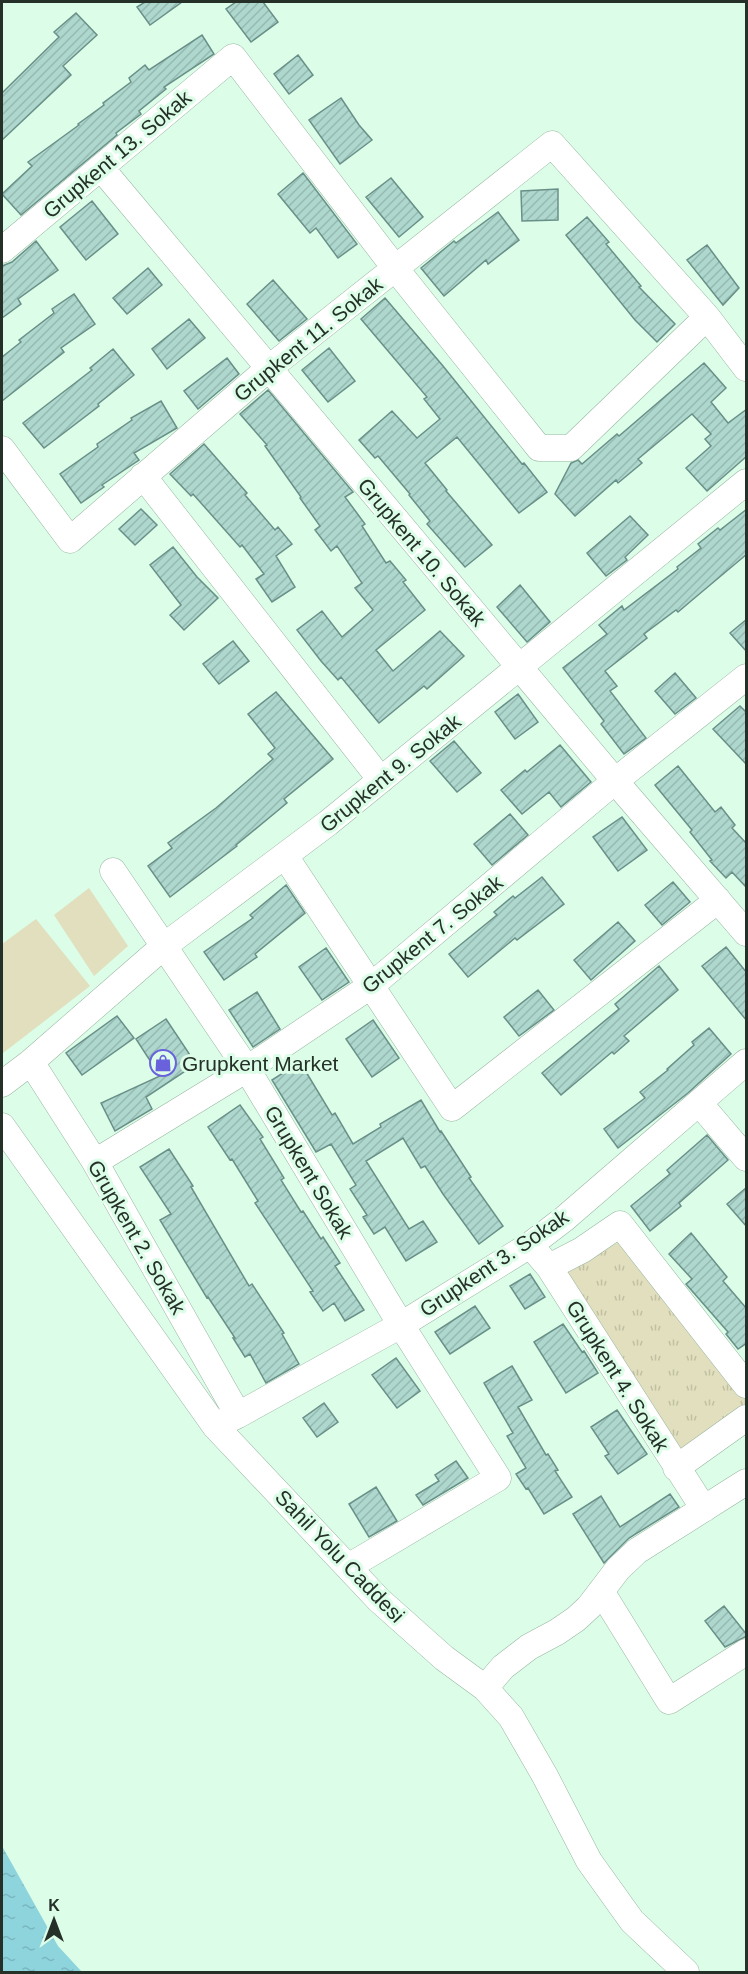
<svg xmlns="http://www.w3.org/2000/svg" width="748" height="1974" viewBox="0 0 748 1974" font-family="Helvetica,sans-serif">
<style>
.grass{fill:url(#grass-tufts)}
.pitch{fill:#e1dfbd}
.water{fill:url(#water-ripples)}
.building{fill:url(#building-hatch);stroke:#699088;stroke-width:1.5}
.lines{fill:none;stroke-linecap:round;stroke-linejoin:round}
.minor-casing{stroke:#98b7a2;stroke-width:27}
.minor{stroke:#fff;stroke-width:26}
.labels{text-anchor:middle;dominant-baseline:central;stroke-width:6;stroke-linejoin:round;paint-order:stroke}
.street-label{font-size:21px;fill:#243028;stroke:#dcfde7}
.poi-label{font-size:21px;fill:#243028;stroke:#dcfde7;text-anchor:start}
</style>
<defs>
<pattern id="grass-tufts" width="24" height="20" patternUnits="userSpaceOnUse" patternTransform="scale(1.5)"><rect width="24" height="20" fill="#e1dfbd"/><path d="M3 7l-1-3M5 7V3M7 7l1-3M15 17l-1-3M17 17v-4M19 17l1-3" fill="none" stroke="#c1c0a2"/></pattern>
<pattern id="water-ripples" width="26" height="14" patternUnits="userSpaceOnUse" patternTransform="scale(1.5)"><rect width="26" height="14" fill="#8dd4dd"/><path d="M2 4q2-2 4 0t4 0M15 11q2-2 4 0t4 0" fill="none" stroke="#7ab6be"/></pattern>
<pattern id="building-hatch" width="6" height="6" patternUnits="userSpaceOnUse" patternTransform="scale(1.5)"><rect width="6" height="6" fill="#aed7ce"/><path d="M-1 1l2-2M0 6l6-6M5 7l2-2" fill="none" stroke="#96b9b1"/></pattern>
</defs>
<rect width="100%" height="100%" fill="#dcfde7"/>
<!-- grass -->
<path class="grass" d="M624 1239 746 1397V1406L681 1452 563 1273Z"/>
<!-- pitch -->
<path class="pitch" d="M89 888 128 946 94 976 54 915Z
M36 919 90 986 3 1053 2 1050V944Z"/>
<!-- water -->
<path class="water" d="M2 1846 58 1946 82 1972H2Z"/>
<!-- building -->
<path class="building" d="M145 2H182L150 25 137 7Z
M236 2H263L278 22 251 42 226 9Z
M76 13 97 35 63 66 71 75 2 140V93L59 37 54 32Z
M202 35 214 54 164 87 166 89 139 111 141 114 116 133 117 135 21 215 2 194 32 166 28 162 79 125 78 124 104 105 103 103 131 82 129 78 145 65 149 70Z
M298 55 313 75 289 94 274 74Z
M341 98 359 125 372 140 340 164 309 120Z
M303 173 357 244 338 258 316 228 310 233 278 194Z
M391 178 423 217 399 237 366 197Z
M558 189V220L522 221 521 191Z
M92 201 118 234 86 260 60 227Z
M498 212 519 240 488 264 486 260 444 296 421 268 454 241 456 243Z
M587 217 609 242 606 244 641 286 639 287 675 324 657 342 635 320 566 235Z
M36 241 58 270 18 299 21 304 2 318V266L12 262Z
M707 245 739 288 723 305 687 260Z
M148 268 162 285 127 314 113 298Z
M273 280 307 319 279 341 247 304Z
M74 294 95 324 61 348 64 352 2 401V357L21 342 19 340 54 313 52 309Z
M385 298 443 366 522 464 524 463 547 492 519 513 457 437 425 463 447 490 446 491 492 545 465 567 427 524 430 521 409 495 410 494 378 456 375 458 359 440 392 411 417 438 440 419 424 399 427 397 361 319Z
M189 319 205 338 167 369 152 349Z
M329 348 355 381 328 402 302 370Z
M113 349 134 375 98 404 99 406 44 448 23 423 92 370 90 368Z
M227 358 239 374 198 409 184 391Z
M704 363 726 388 711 402 728 423 747 409V456L707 491 686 468 711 446 705 439 711 434 692 414 638 459 642 463 618 483 616 480 575 516 555 494 571 463 578 460 582 464 617 434 619 436Z
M268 390 353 492 345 497 365 524 362 526 386 563 390 561 406 580 403 582 425 610 376 650 393 671 440 631 464 656 427 689 424 686 379 723 341 677 338 680 321 661 297 630 322 611 342 637 373 610 355 588 362 583 337 546 331 551 315 530 320 526 300 498 301 497 265 446 267 445 240 414Z
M161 401 177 428 134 453 139 460 102 485 104 487 81 503 60 474 98 447 97 444 132 420 131 418Z
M204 444 247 493 245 495 275 530 278 527 292 544 276 556 295 587 272 602 256 579 264 574 242 545 240 547 193 494 191 496 170 474Z
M141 509 157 525 135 545 119 529Z
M747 509V554L691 601 678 612 676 610 644 634 647 638 605 671 617 686 610 691 646 738 624 754 601 724 604 721 563 668 607 634 599 625 622 606 624 610 678 569 677 567 701 548 698 544 718 528 720 530Z
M630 516 648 535 625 557 627 560 606 576 587 553Z
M173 547 197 577 218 598 184 630 170 615 181 605 150 565Z
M520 585 550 622 527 642 497 607Z
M747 619V652L730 633Z
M233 641 249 661 219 684 203 664Z
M675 673 696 698 675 714 655 691Z
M276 692 333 759 284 799 287 803 236 845 237 846 170 897 148 866 172 848 168 843 216 808 273 759 268 754 275 748 248 714Z
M518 694 538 722 515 739 495 712Z
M740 706 747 713V765L713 729Z
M454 741 481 773 457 792 430 761Z
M560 745 591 782 561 807 549 792 522 814 501 790 525 770 527 772Z
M678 766 715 812 721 807 735 825 732 828 747 844V888L732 872 726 878 710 861 712 860 690 832 692 830 655 785Z
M510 814 528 835 492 865 474 844Z
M622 817 647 850 618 871 593 837Z
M542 877 564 904 517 940 515 938 468 977 449 954 497 915 494 912 513 896 515 898Z
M673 882 690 902 662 925 645 905Z
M286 885 305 913 255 954 257 957 224 980 204 952 253 918 250 915Z
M618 922 635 941 591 980 574 960Z
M726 947 747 973V1021L702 966Z
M326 948 349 982 322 1000 299 967Z
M659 966 678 990 624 1036 629 1041 614 1054 612 1052 561 1095 542 1073 619 1009 615 1004Z
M538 990 554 1010 519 1036 504 1017Z
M257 992 280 1029 253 1047 229 1010Z
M117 1016 134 1038 82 1075 66 1053Z
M166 1019 196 1064 146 1097 152 1109 115 1131 101 1103 160 1076 136 1039Z
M373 1020 399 1058 372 1077 346 1039Z
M709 1028 731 1054 688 1093 618 1148 604 1129 645 1098 640 1092 668 1070 667 1069 694 1045 692 1042Z
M300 1062 332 1115 335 1113 353 1144 381 1127 380 1124 421 1100 440 1132 441 1131 471 1177 469 1178 503 1226 479 1244 443 1194 425 1166 421 1168 403 1138 366 1161 409 1229 423 1221 437 1242 406 1261 385 1227 374 1234 363 1217 367 1215 350 1189 356 1185 331 1144 316 1152 272 1080Z
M240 1105 263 1137 260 1139 284 1178 281 1180 301 1212 303 1211 321 1239 323 1237 340 1263 335 1266 364 1310 345 1321 334 1303 323 1311 310 1292 313 1291 255 1203 258 1201 232 1159 230 1160 208 1127Z
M707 1135 728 1160 679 1203 681 1206 650 1231 631 1206 670 1174 667 1170Z
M169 1149 193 1186 191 1187 249 1286 252 1284 284 1333 282 1334 299 1364 266 1383 250 1354 245 1357 233 1338H235L208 1297 207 1298 160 1220 171 1214 140 1167Z
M747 1187V1227L727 1204Z
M691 1233 727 1277 723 1281 747 1309V1343L738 1349 726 1334 728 1332 686 1284 692 1279 669 1254Z
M530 1274 545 1297 525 1309 510 1286Z
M475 1306 490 1328 450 1354 435 1332Z
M563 1324 582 1352 584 1351 598 1373 566 1393 534 1342Z
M396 1358 420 1391 397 1408 372 1375Z
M512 1366 532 1400 518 1407 546 1455 548 1454 558 1470 555 1471 572 1497 544 1514 528 1488 526 1489 516 1474 526 1468 507 1436 513 1433 484 1383Z
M324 1403 338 1422 317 1437 303 1418Z
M617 1410 647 1454 618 1474 605 1456 609 1454 591 1427Z
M456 1461 468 1478 423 1505 416 1495 439 1481 435 1475Z
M376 1487 397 1521 369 1537 349 1504Z
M670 1494 679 1507 629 1538 604 1563 573 1514 601 1496 620 1527Z
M724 1606 747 1635 745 1637 725 1647 705 1621Z"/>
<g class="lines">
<defs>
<path id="minor" d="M101 168 615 781 746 933
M2 250 233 57 395 268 539 448H571L707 317
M2 449 70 540 268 369 552 144 707 317 746 368
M143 476 381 780
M285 856 452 1108 718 900
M113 871 247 1069 401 1325 498 1478 348 1567
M31 1062 95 1162 238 1415
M2 1084 31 1062 164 946 328 823 746 482
M700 1104 746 1158
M2 1126 215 1426 379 1600 444 1658 485 1688 511 1717 545 1776 589 1861 632 1921 686 1972
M95 1162 247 1069 372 985 615 781 746 677
M530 1245 549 1267 704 1509
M549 1267 582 1250 620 1224 746 1385
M215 1426 238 1415 401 1325 530 1245 564 1219 746 1062
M676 1468 746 1418
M601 1591 669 1701 746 1652
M485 1688 503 1667 529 1647 557 1632 576 1619 589 1607 618 1569 637 1551 746 1482"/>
</defs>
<!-- minor casing -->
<use href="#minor" class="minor-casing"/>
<!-- minor -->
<use href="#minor" class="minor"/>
</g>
<!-- icons -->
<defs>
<symbol id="shop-ring" viewBox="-11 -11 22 22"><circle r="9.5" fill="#dcfde7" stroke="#6a62dc" stroke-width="1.5"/><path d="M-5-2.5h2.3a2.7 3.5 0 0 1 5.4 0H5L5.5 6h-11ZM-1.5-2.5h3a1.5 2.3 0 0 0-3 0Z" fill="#6a62dc"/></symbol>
</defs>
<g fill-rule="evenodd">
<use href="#shop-ring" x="148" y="1048" width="30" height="30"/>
</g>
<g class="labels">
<!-- street labels -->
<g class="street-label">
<text transform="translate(117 154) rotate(-40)">Grupkent 13. Sokak</text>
<text transform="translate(308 339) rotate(-39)">Grupkent 11. Sokak</text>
<text transform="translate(422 552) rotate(50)">Grupkent 10. Sokak</text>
<text transform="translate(390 773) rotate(-39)">Grupkent 9. Sokak</text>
<text transform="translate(432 934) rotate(-39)">Grupkent 7. Sokak</text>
<text transform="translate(309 1172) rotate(59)">Grupkent Sokak</text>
<text transform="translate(137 1237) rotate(60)">Grupkent 2. Sokak</text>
<text transform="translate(494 1263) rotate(-34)">Grupkent 3. Sokak</text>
<text transform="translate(618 1376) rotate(58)">Grupkent 4. Sokak</text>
<text transform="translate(340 1556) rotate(46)">Sahil Yolu Caddesi</text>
</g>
<!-- poi labels -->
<g class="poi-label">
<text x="182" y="1063">Grupkent Market</text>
</g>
</g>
<!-- border -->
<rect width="748" height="1974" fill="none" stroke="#243028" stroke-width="6"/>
<!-- north arrow -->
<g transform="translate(54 1920)" stroke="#dcfde7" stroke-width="4.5" paint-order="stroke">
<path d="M0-4.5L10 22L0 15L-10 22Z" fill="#243028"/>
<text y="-9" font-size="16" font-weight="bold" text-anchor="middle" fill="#243028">K</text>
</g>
</svg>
